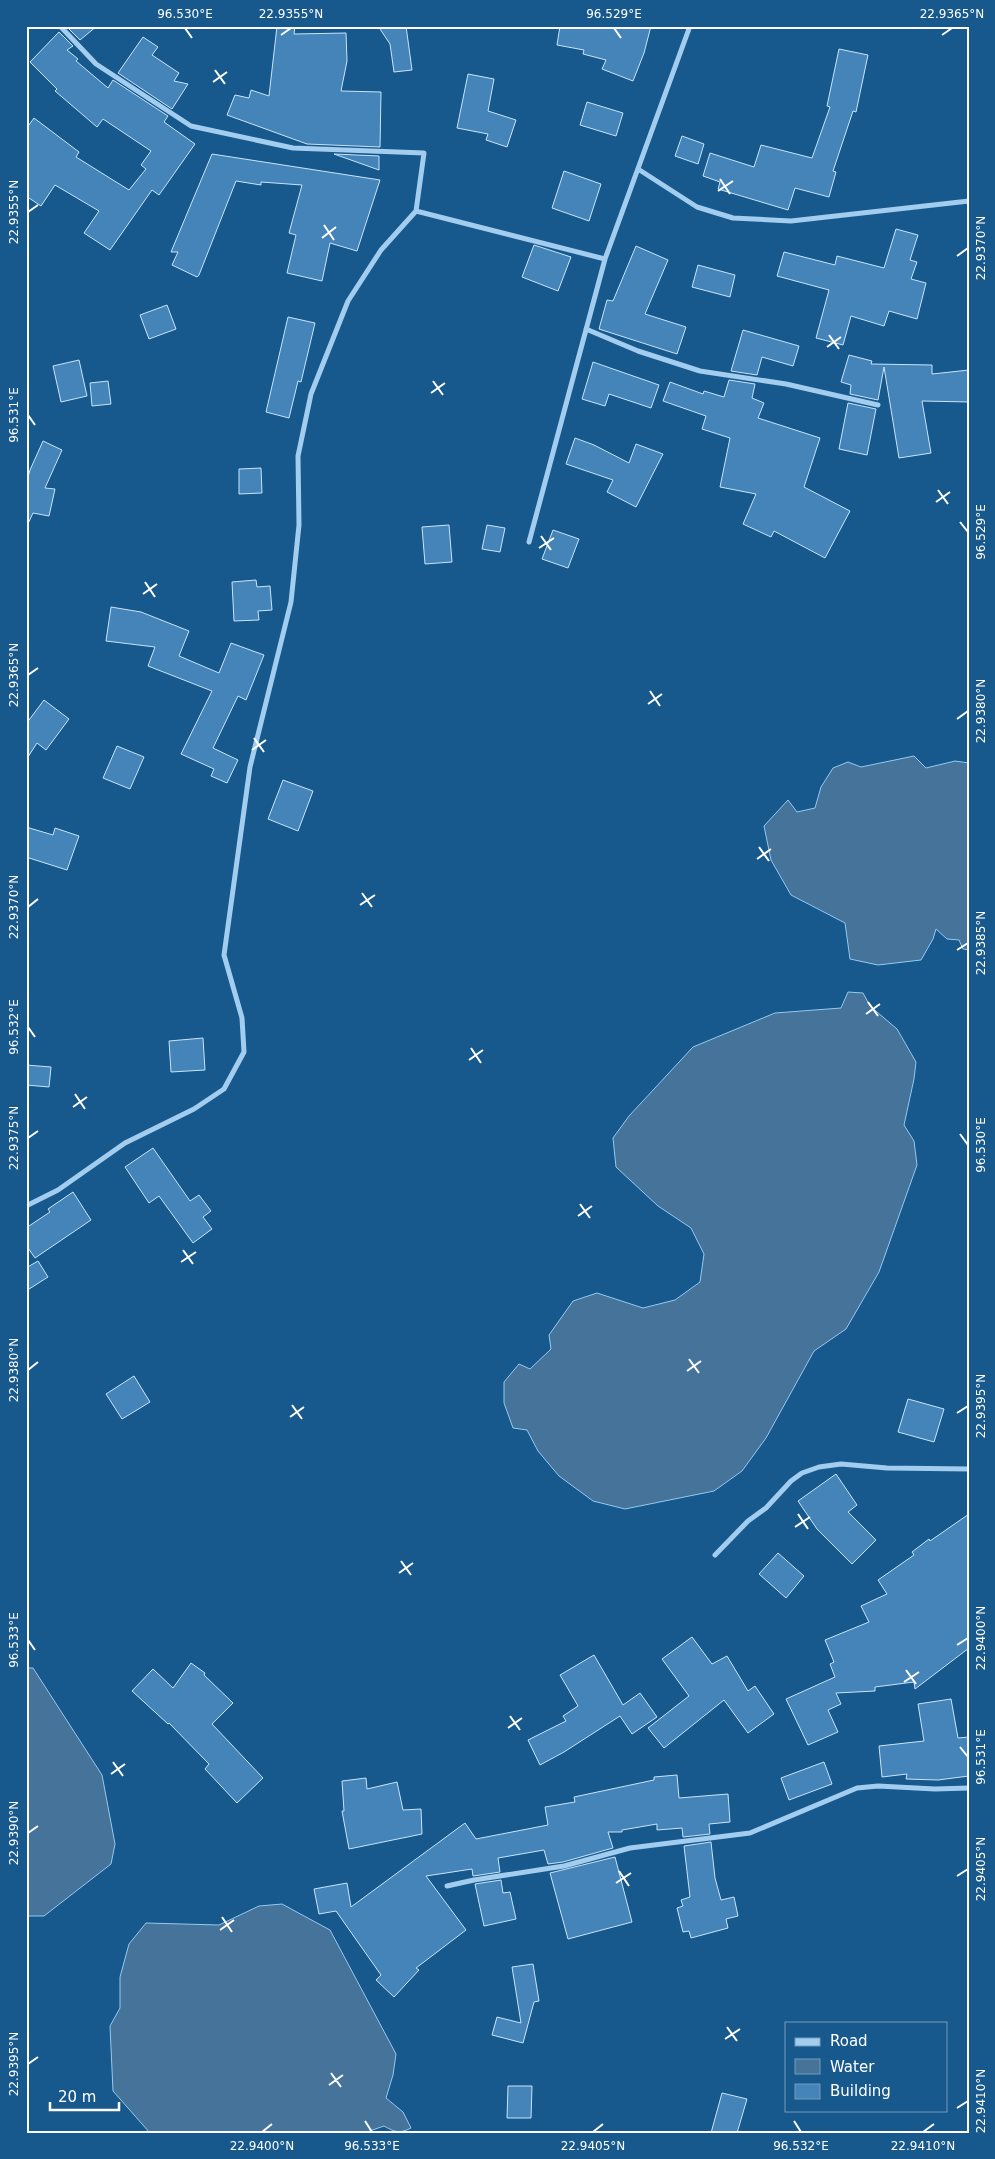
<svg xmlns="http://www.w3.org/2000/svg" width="995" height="2159" viewBox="0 0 995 2159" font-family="'DejaVu Sans',sans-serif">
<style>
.water{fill:#45739a;stroke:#94caf2}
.building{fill:#4484b8;stroke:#c8e5fb}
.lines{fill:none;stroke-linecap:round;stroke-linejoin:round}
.street{stroke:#a2cdef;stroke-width:5}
.ticks{fill:none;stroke:#fff;stroke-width:2}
.neatline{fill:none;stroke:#fff;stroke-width:2}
.ticks-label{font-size:12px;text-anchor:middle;fill:#fff}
</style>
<rect width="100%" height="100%" fill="#17588d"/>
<!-- water -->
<path class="water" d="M914 756 926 768 955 761 969 763V950L963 949 959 940 947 939 936 929 933 939 921 960 878 965 850 959 845 923 791 895 771 860 764 826 788 800 797 812 815 808 821 787 833 768 848 762 861 767Z
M848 992 863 993 870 1006 897 1029 916 1062 914 1079 904 1125 914 1141 917 1165 879 1272 846 1329 814 1351 766 1438 742 1471 714 1491 625 1509 593 1501 559 1476 538 1451 527 1430 513 1428 504 1403V1382L519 1364 530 1369 551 1349 549 1335 573 1301 597 1293 643 1308 675 1300 700 1282 704 1254 691 1228 658 1206 616 1167 613 1138 629 1116 693 1047 775 1013 841 1008Z
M26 1668H33L102 1775 115 1844 111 1864 44 1916H26Z
M282 1904 330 1930 396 2054 393 2075 386 2098 403 2112 411 2128C399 2134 395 2132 384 2126L364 2133H150L113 2091 110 2026 120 2008V1977L129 1944 146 1923 219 1925 259 1906Z"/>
<!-- building -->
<path class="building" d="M66 26H97L80 40Z
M277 26H295L294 34 346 33 347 61 341 91 381 92 380 147 307 144 227 115 235 95 249 98 251 90 269 96Z
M378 26H406L412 70 394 72 390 44Z
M560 26H651L644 53 633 81 602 69 606 60 583 54 584 50 557 45Z
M59 32 73 46 67 50 78 59 76 61 108 88 113 80 168 116 164 122 195 144 159 195 152 190 110 250 84 233 99 211 55 185 41 206 26 196V129L34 118 79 152 76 157 129 190 146 169 141 165 151 151 103 119 97 127 55 91 57 89 30 62Z
M143 37 158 47 152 55 179 73 174 81 188 84 172 109 118 73Z
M839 49 868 55 856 112 853 111 833 171 836 172 829 197 795 188 788 210 718 189 720 182 703 176 710 153 754 167 761 145 812 158 830 107 827 106Z
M468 74 494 79 488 111 516 120 507 147 486 140 488 134 457 128Z
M587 102 623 113 616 136 580 125Z
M682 136 704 144 698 164 675 156Z
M212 154 380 180 357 251 330 243 322 281 287 273 296 235 289 233 302 185 261 182V185L236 181 199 275 197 277 172 265 178 252H171Z
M334 154 379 156V170Z
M564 171 601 184 589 221 552 208Z
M896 229 918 235 910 260 917 262 911 279 926 283 917 319 889 311 884 326 851 316 843 345 816 338 829 290 777 276 784 252 835 265 837 256 884 268Z
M534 245 571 257 558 291 522 277Z
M636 246 668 260 645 314 686 327 677 354 599 329 607 300 613 301Z
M698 265 735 275 730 297 692 287Z
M167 305 176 329 149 339 140 315Z
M288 317 315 323 301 382 298 381 289 418 266 412Z
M743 330 799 346 793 366 762 357 757 375 731 371Z
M849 355 872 361 871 364 932 365V374L969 370V402L922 401 931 453 899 458 884 367 878 400 850 394 851 385 841 382Z
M79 360 87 396 61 402 53 366Z
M593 362 659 385 651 408 609 394 605 406 582 399Z
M729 380 755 384 752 398 764 403 758 418 820 438 804 487 850 511 825 558 774 531 771 537 743 524 756 494 720 487 730 438 702 429 706 416 663 401 670 382 703 394 704 391 724 397Z
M108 381 111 404 92 406 90 383Z
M848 403 876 409 867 455 839 449Z
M575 438 594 445 629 463 636 444 663 454 636 507 607 492 613 480 566 464Z
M43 441 62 450 45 488 55 489 49 516 33 513 26 528V484L30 470Z
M261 468 262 493 239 494V469Z
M449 525 452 562 425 564 422 527Z
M487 525 505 528 500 552 482 549Z
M553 530 579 539 568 568 542 559Z
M256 580 257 587 270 586 272 610 258 611 259 620 234 621 232 582Z
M111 607 141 612 189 631 179 656 219 673 231 643 264 655 246 700 238 696 213 748 238 760 227 783 211 776 214 769 181 754 212 691 148 666 155 647 106 641Z
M44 700 69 719 46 750 37 743 26 760V724Z
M117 746 144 757 130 789 103 778Z
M283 780 313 791 298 831 268 819Z
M26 827 53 835 55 828 79 836 67 870 26 857Z
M203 1038 205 1070 171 1072 169 1041Z
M26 1065 51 1067 49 1087 26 1085Z
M153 1148 190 1201 199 1195 211 1211 203 1217 212 1229 193 1243 159 1196 149 1203 125 1167Z
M73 1192 91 1220 35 1258 26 1245V1228L50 1212 48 1209Z
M38 1261 48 1277 26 1291V1268Z
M134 1376 150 1402 122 1419 106 1394Z
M908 1399 944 1409 934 1442 898 1432Z
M836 1474 857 1505 848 1512 876 1540 852 1564 817 1529 798 1501Z
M969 1514V1648L915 1689 914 1682 875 1687V1691L836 1693 841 1704 828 1710 838 1732 808 1745 786 1699 835 1677 830 1664 834 1662 825 1640 869 1622 861 1606 887 1594 878 1580 914 1555 912 1552 929 1539 930 1541Z
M778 1553 804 1576 786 1598 759 1574Z
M692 1637 712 1664 727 1656 748 1691 755 1686 774 1714 748 1733 724 1700 664 1748 648 1728 689 1696 662 1659Z
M594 1655 623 1705 640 1693 657 1717 632 1734 620 1716 564 1752 540 1765 528 1740 566 1721 563 1716 578 1706 560 1675Z
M191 1663 205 1673 204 1675 233 1703 212 1724 263 1778 237 1803 205 1769 209 1764 169 1723 168 1724 132 1691 153 1669 173 1688Z
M951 1699 958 1738 969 1737V1776L938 1780 906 1779 907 1774 882 1777 879 1746 924 1741 918 1704Z
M824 1762 832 1784 789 1800 781 1778Z
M677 1775 679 1798 728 1794 730 1822 709 1824 710 1834 683 1837 682 1828 657 1830V1824L622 1830V1832H608L613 1848 563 1862 548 1864 544 1850 498 1858 500 1872 473 1876 472 1869 426 1876 466 1930 416 1968 419 1970 394 1997 376 1980 381 1975 336 1911 319 1914 314 1889 347 1883 351 1907 465 1823 476 1839 548 1825 545 1807 575 1802 574 1797 654 1780V1777Z
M366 1778 367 1789 397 1782 403 1810 421 1809 422 1834 349 1849 342 1811H344L342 1781Z
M711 1842 715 1878 721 1900 734 1897 738 1916 726 1919 728 1928 691 1938 689 1931 683 1932 677 1908 683 1906 681 1900 690 1897 684 1846Z
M615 1857 632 1922 568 1939 550 1873Z
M501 1880 503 1893 510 1892 516 1919 484 1926 475 1884Z
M533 1964 539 2001 534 2002 523 2043 492 2035 497 2017 521 2023 512 1967Z
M508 2086H532L531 2118H507Z
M722 2093 747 2099 737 2133H711Z"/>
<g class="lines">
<!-- street -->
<path class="street" d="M60 26 96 64 191 126 293 148 424 153 416 211 605 259
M638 169 697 207 733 218 791 221 969 201
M586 329 638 351 700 371 786 384 878 405
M529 542 605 259 690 26
M26 1206 58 1190 125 1143 194 1109 224 1089 244 1052 242 1018 224 955 250 767 291 602 299 525 298 456 311 394 348 301 381 250 416 211
M715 1555 748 1521 766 1508 791 1481 802 1473 819 1467 841 1464 887 1468 969 1469
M447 1886 474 1880 564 1866 630 1848 750 1833 857 1788 878 1786 935 1789 969 1788"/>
</g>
<!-- ticks -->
<path class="ticks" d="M185 28 192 38M614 28 621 38M281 35 291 28M942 35 952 28M215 70 225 84M213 82 227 72M720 179 730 194M718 191 733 181M28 212 38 205M324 225 334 240M322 238 336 227M957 256 968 248M829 335 839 349M827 347 841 337M433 381 443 395M431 393 445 383M28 415 35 425M938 490 948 504M936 502 950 492M960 522 968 532M541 536 551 550M539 548 554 538M145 582 155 597M143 594 157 584M28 675 38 668M650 691 660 706M648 704 662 694M957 719 968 711M254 738 264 752M252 750 266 740M759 847 769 861M757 859 771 849M362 893 372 907M360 905 375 895M28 907 38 899M957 950 968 943M868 1002 878 1016M866 1014 880 1004M28 1027 35 1037M471 1048 481 1063M469 1060 483 1050M75 1094 85 1109M73 1107 87 1097M960 1134 968 1145M28 1138 38 1131M580 1204 590 1218M578 1216 592 1206M183 1250 193 1264M181 1262 196 1252M689 1359 699 1373M28 1370 38 1362M687 1371 701 1361M292 1405 302 1419M957 1413 968 1406M290 1417 304 1407M798 1514 808 1529M795 1527 810 1517M401 1561 411 1575M399 1573 413 1563M28 1640 35 1650M957 1645 968 1638M906 1670 916 1684M904 1682 919 1672M510 1716 520 1730M508 1728 522 1718M960 1747 968 1757M113 1762 123 1776M111 1774 125 1764M28 1833 38 1826M619 1871 629 1886M957 1876 968 1869M616 1883 631 1873M222 1917 232 1932M220 1930 234 1920M727 2027 737 2041M725 2039 740 2029M28 2064 38 2057M331 2073 341 2087M329 2085 343 2075M957 2108 968 2101M365 2121 372 2132M794 2121 801 2132M262 2132 272 2124M593 2132 603 2124M923 2132 934 2124"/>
<!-- border -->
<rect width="995" height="2159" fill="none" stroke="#17588d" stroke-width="55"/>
<!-- legend -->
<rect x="785" y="2022" width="162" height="90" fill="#17588d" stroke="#749bbb"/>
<rect x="795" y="2038" width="25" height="8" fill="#a2cdef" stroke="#749bbb"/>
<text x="830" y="2046" font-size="15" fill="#ffffff">Road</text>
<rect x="795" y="2059" width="25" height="15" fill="#45739a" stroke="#749bbb"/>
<text x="830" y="2072" font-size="15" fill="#ffffff">Water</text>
<rect x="795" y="2084" width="25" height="15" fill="#4484b8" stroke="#749bbb"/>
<text x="830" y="2096" font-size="15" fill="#ffffff">Building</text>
<!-- scale -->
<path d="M50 2102v8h69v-8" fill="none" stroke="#ffffff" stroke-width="2.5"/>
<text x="58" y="2102" font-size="15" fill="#ffffff" stroke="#17588d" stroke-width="4" paint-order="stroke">20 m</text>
<rect x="28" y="28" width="940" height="2104" class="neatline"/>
<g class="ticks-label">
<text x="185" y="18">96.530°E</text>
<text x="291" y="18">22.9355°N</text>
<text x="614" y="18">96.529°E</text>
<text x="952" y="18">22.9365°N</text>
<text transform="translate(14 212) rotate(-90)" y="4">22.9355°N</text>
<text transform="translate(981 248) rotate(-90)" y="4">22.9370°N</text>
<text transform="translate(14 415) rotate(-90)" y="4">96.531°E</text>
<text transform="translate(981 532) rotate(-90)" y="4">96.529°E</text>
<text transform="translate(14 675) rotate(-90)" y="4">22.9365°N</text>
<text transform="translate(981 711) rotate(-90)" y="4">22.9380°N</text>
<text transform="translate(14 907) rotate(-90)" y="4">22.9370°N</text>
<text transform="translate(981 943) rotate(-90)" y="4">22.9385°N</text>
<text transform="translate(14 1027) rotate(-90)" y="4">96.532°E</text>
<text transform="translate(14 1138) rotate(-90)" y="4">22.9375°N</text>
<text transform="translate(981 1145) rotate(-90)" y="4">96.530°E</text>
<text transform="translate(14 1370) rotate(-90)" y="4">22.9380°N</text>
<text transform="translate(981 1406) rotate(-90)" y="4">22.9395°N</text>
<text transform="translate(981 1638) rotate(-90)" y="4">22.9400°N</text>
<text transform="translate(14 1640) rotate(-90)" y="4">96.533°E</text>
<text transform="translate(981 1757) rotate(-90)" y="4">96.531°E</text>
<text transform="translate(14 1833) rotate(-90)" y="4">22.9390°N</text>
<text transform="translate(981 1869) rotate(-90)" y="4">22.9405°N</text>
<text transform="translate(14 2064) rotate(-90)" y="4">22.9395°N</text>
<text transform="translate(981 2101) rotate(-90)" y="4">22.9410°N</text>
<text x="262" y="2150">22.9400°N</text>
<text x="372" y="2150">96.533°E</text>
<text x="593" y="2150">22.9405°N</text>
<text x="801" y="2150">96.532°E</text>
<text x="923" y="2150">22.9410°N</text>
</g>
</svg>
